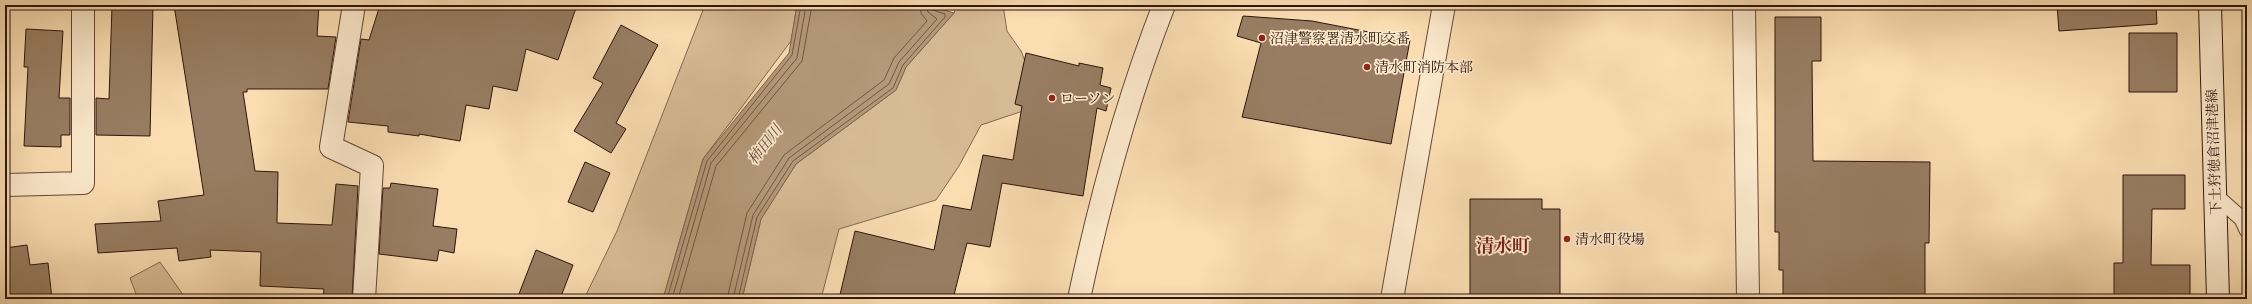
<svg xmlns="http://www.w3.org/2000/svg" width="2252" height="304" viewBox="0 0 2252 304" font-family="'IM FELL Double Pica','Noto Serif JP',serif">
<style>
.green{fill:#d7bb95;stroke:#826850}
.water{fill:#b59979;stroke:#7f644d}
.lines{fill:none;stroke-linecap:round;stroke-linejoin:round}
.shore{stroke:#725742;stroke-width:1}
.building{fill:#987d62;stroke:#2e150c}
.service-casing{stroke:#614735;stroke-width:17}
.minor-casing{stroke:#614735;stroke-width:24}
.secondary-casing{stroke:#2e150c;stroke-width:24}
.service{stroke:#fce9cc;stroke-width:15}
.minor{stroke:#fce9cc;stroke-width:22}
.secondary{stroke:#fce9cc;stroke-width:22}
.poi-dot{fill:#8f2418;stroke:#fce9cc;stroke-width:1.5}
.labels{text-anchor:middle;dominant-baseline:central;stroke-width:3.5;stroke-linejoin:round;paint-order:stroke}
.poi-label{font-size:14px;fill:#2e150c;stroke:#fce9cc;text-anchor:start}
.street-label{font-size:14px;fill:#2e150c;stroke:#fce9cc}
.water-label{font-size:15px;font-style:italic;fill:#644a38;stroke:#fce9cc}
.district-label{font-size:18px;font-weight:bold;fill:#7a1f14;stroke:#fce9cc}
</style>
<rect width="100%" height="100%" fill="#faddb1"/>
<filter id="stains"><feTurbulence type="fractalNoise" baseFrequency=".005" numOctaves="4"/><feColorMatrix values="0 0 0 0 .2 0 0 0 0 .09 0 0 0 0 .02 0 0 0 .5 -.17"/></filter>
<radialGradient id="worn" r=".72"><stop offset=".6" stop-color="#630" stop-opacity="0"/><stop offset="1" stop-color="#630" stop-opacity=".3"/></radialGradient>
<!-- green -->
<path class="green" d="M705 5H797L791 41 703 159 663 299H584L617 231Z
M957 5H1003L1007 31 1021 51 1032 78V108L981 125 959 166 936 200 839 229 821 299H742L761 219 796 164 896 90 906 67 954 13Z
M160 262 186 299H138L130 278Z"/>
<!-- water -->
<path class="water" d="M797 5H929L954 13 906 67 896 90 796 164 761 219 742 299H663L703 159 789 53Z"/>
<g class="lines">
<!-- shore -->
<path class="shore" d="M667 299 707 161 792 55 801 5
M672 299 711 163 797 58 806 5
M678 299 716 166 802 61 812 5
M727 299 747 213 784 155 884 80 894 58 927 21 921 13 920 5
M733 299 753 215 789 158 889 84 899 62 937 19 928 12 926 5
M738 299 757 217 793 161 893 88 903 65 945 17V14L933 10 931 5"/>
</g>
<!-- building -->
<path class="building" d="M112 5H153L150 136 96 135V98L109 99Z
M174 5H319L317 36 336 37 328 89H247V92H243L255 171 278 172 277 223 332 225 336 184 358 186 352 299H323L324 289 260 286 261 252 210 250 211 257 179 261 177 248 98 253 95 224 161 221 158 201 204 195Z
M380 5H577L558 60 526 49 517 91 493 86 489 109 466 105 460 141 419 134V136L388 132V126L348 122 361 39 369 40Z
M2057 5H2156L2157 24 2059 31Z
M1243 16 1312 21 1410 40 1391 144 1242 117 1261 43 1237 36Z
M1775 17H1821V61H1812L1813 161 1930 162 1929 243H1925V299H1783V270H1779V232H1775Z
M621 25 658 45 616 123 626 129 611 153 574 131 603 83 593 78Z
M26 29 63 31 59 98H70V135H61V147L24 146 28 67H24Z
M2129 33H2177V92H2129Z
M1026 53 1079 66V63L1103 68 1100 85 1111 88 1106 111 1097 108 1083 196 1002 183 990 247 967 243 953 299H839L855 231 934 250 943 205 971 210 983 155 1013 160 1022 106 1015 104Z
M585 162 610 173 593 212 568 202Z
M2123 175H2185V209H2152L2151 265H2190V296L2114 297V263H2123Z
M391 183 438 189 433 226 457 229 454 253 439 250 437 261 379 254 383 188H390Z
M1470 199H1542V209H1560V299H1470Z
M27 245 30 265 48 263 52 299H5V248Z
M536 250 573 265 560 299H517Z"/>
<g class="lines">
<defs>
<path id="service" d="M2216 196 2242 219 2247 230"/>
<path id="minor" d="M354 5 331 147 372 166 364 299
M1744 5 1748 299
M5 185 83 183V5
M1079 299C1100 199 1127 100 1164 5
M1392 299 1444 5"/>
<path id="secondary" d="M2210 5 2218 299"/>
</defs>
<!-- service casing -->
<use href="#service" class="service-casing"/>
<!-- minor casing -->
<use href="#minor" class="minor-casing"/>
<!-- secondary casing -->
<use href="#secondary" class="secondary-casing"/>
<!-- service -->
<use href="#service" class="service"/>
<!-- minor -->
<use href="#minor" class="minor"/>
<!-- secondary -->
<use href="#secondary" class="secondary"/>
</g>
<!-- markers -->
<g class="poi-dot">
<circle cx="1262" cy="38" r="4"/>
<circle cx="1367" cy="67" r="4"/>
<circle cx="1052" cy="98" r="4"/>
<circle cx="1567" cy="239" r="4"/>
</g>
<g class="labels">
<!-- poi labels -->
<g class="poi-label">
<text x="1270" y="38">沼津警察署清水町交番</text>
<text x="1375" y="67">清水町消防本部</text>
<text x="1060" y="98">ローソン</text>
<text x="1575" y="239">清水町役場</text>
</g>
<!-- street labels -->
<g class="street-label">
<text transform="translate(2214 152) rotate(-92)">下土狩徳倉沼津港線</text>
</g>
<!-- water labels -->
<g class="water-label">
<text transform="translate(765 145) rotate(-52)">柿田川</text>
</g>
<!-- district labels -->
<g class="district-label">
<text x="1503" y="246">清水町</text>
</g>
</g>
<!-- margin -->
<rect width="2252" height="304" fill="none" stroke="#faddb1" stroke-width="20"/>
<rect x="6" y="6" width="2240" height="292" fill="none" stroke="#2e150c" stroke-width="2"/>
<rect x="10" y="10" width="2232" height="284" fill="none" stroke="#2e150c"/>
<rect width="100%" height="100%" filter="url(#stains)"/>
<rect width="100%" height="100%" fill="url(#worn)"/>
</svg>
